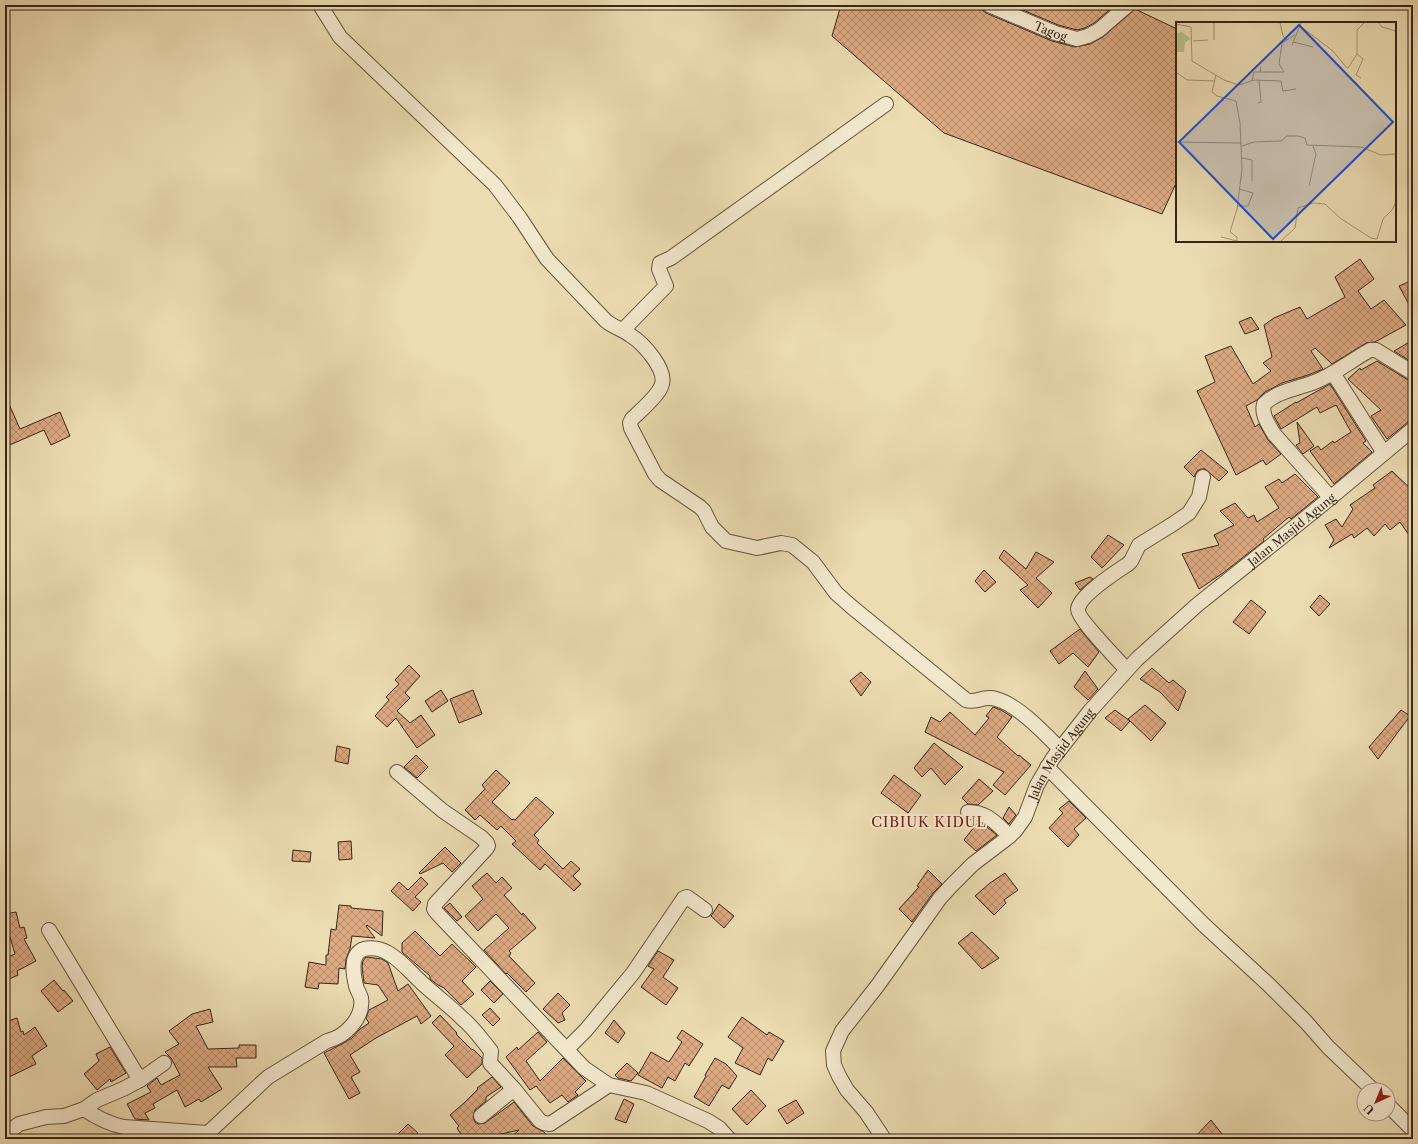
<svg xmlns="http://www.w3.org/2000/svg" width="1418" height="1144" viewBox="0 0 1418 1144" font-family="'Libre Caslon Text',serif">
<style>
.building{fill:url(#building-cross-hatch);stroke:#372516}
.lines{fill:none;stroke-linecap:round;stroke-linejoin:round}
.minor-casing{stroke:#64533d;stroke-width:16}
.minor{stroke:#f3e8cd;stroke-width:14}
.labels{text-anchor:middle;dominant-baseline:central;stroke-width:4;stroke-linejoin:round;paint-order:stroke}
.street-label{font-size:12px;fill:#372516;stroke:#f3e8cd}
.quarter-label{font-size:14px;letter-spacing:1px;fill:#7a1f14;stroke:#f3e8cd}
.inset-road{fill:none;stroke:#a49374;stroke-width:1}
.view{fill:#1d4ed8;fill-opacity:0.15;stroke:#1d4ed8;stroke-width:2}
.inset-edge{fill:none;stroke:#372516;stroke-width:2}
</style>
<defs>
<pattern id="building-cross-hatch" width="8" height="8" patternUnits="userSpaceOnUse"><rect width="8" height="8" fill="#ddaa83"/><path d="M0 0l8 8M0 8l8-8" fill="none" stroke="#b48a6a"/></pattern>
</defs>
<rect width="100%" height="100%" fill="#ecdcb2"/>
<filter id="stains"><feTurbulence type="fractalNoise" baseFrequency=".005" numOctaves="4"/><feColorMatrix values="0 0 0 0 .2 0 0 0 0 .09 0 0 0 0 .02 0 0 0 .5 -.17"/></filter>
<radialGradient id="worn" r=".72"><stop offset=".6" stop-color="#630" stop-opacity="0"/><stop offset="1" stop-color="#630" stop-opacity=".3"/></radialGradient>
<!-- building -->
<path class="building" d="M841 5H981L982 10 986 13 1052 41 1075 47 1090 44 1103 37 1135 9 1177 29V181L1162 214 944 133 832 36Z
M1011 5H1115L1094 23 1085 28 1077 30 1058 25Z
M1360 259 1374 279 1358 291 1371 309 1384 300 1406 325 1375 342 1366 343 1332 364 1315 348 1311 351 1323 369 1308 375 1282 383 1265 392 1257 400 1246 406 1255 427 1259 424 1268 440 1281 454 1266 465 1263 460 1236 475 1197 391 1215 382 1205 356 1231 346 1253 384 1271 371 1263 363 1272 357 1264 325 1274 318 1300 307 1307 319 1345 297 1335 277Z
M1413 280V312L1399 286Z
M1251 317 1259 329 1245 334 1239 322Z
M1413 340V363L1394 351Z
M1377 361 1413 383V421L1408 422 1387 439 1371 416 1381 410 1348 379 1360 368 1361 370Z
M1330 384 1366 441 1363 443 1372 452 1334 484 1310 451 1318 446 1321 450 1333 441 1334 443 1351 432 1336 405 1320 413 1317 407 1281 429 1274 416 1296 402V403Z
M5 395 20 429 60 412 70 436 51 445 44 430 5 447Z
M1297 422 1314 446 1303 454 1296 445 1300 443Z
M1201 450 1228 472 1219 481 1205 469H1201L1197 471 1194 477 1184 467Z
M1392 471 1413 491V541L1400 522 1390 530 1385 524 1374 536 1367 528 1354 538 1352 534 1329 548 1334 540 1325 525 1336 519 1342 527 1353 509 1350 505 1375 488 1373 485Z
M1295 474 1318 497 1291 519 1289 517 1263 539 1264 541 1223 573 1199 589 1182 554 1219 545 1214 535 1234 525 1220 511 1235 503 1248 518 1254 515 1257 522 1279 508 1265 487 1279 479 1282 483Z
M1108 535 1124 545 1102 568 1091 557Z
M1004 550 1026 569 1036 552 1054 562 1036 578 1052 593 1038 608 1020 590 1028 585 999 558Z
M984 570 996 582 985 592 975 581Z
M1090 577 1093 579 1080 590 1075 583Z
M1320 595 1330 604 1319 616 1310 607Z
M1251 600 1266 612 1249 634 1233 622Z
M1080 629 1099 652 1088 667 1073 653 1059 664 1050 651Z
M409 665 420 676 405 693 410 698 397 711 410 723 421 715 435 735 417 748 396 718 387 727 375 716 389 700 386 697 399 684 395 680Z
M1152 668 1169 683 1173 680 1186 691 1178 711 1160 692 1140 679Z
M1085 671 1098 689 1088 700 1074 687Z
M861 672 871 682 861 696 850 681Z
M441 690 448 701 432 712 425 701Z
M473 690 482 714 459 723 450 699Z
M1145 705 1166 723 1151 741 1128 719Z
M993 707 1001 710 1012 717 997 737 1018 756 1019 755 1031 765 1005 795 993 785 1004 772 925 732 931 717 940 722 950 712 975 735 989 718 986 716Z
M1115 710 1130 721 1121 731 1105 718Z
M1401 710 1410 716 1378 759 1369 747Z
M934 743 963 767 945 785 931 768 922 777 914 768Z
M337 746 350 749 348 764 335 761Z
M416 755 428 767 417 778 404 767Z
M496 770 510 783 492 802 512 820 513 819 515 820 536 797 554 813 534 835 539 840 537 843 563 869 571 861 580 869 573 876 581 884 574 891 545 864 540 870 512 844 516 841 501 826 497 830 480 815 475 820 465 810 485 789 482 785Z
M894 775 921 795 908 813 881 793Z
M979 779 993 791 978 805 968 804 962 798Z
M1069 801 1086 818 1074 829 1079 835 1068 847 1049 828 1063 813 1059 809Z
M1009 807 1016 815 1009 824 1003 818Z
M978 822 986 826 997 835 976 851 964 840Z
M351 841 352 859 339 860 338 842Z
M445 847 461 863 452 872 443 863 420 874 419 873Z
M293 850 311 852 310 862 292 861Z
M928 870 942 884 933 893 912 922 899 909 919 887 917 886Z
M487 873 496 883 502 877 512 888 504 895 522 915 523 913 536 928 509 951 511 953 509 956 535 983 526 992 507 973 506 974 484 950 509 928 496 914 478 931 465 916 483 899 472 886Z
M1005 873 1018 890 1004 900 1006 903 994 915 975 896 990 883Z
M421 877 428 884 415 897 421 902 413 911 391 891 399 882 408 890Z
M450 903 462 917 457 921 444 908Z
M719 904 734 916 724 928 711 916Z
M339 905 351 906V908L383 911 382 936 367 925 366 926 375 938 352 936 350 949 346 959 345 969 339 968 338 984 319 983 318 989 305 987 309 962 326 965V955H328L331 929 336 930Z
M16 912 20 928 24 927 27 938 24 939 36 961 17 971 18 975 5 981V958L15 954 7 927 5 928V914Z
M415 931 440 956 452 944 476 967 462 981 474 994 461 1005 444 988 438 985 430 979V976L402 952V943Z
M972 932 999 958 982 969 958 943Z
M658 951 674 960 663 977 678 988 666 1005 641 987 654 969 648 966Z
M366 957 382 959 388 963 398 991 408 984 431 1016 421 1024 417 1016 376 1038 350 1055 360 1072 351 1077 360 1093 349 1099 324 1053 344 1043 352 1038 360 1029 369 1023 366 1018 369 1010 388 1000 378 985 364 983 362 966 363 961Z
M54 980 63 991 64 990 73 1001 58 1012 41 991Z
M490 981 503 994 494 1003 481 990Z
M558 993 570 1005 562 1013 565 1020 558 1023 543 1009Z
M490 1008 500 1019 493 1026 482 1015Z
M210 1009 213 1022 196 1026 208 1049 239 1048V1045H256V1058H236L237 1067H208L222 1089 201 1102 199 1099 185 1107 177 1090 153 1104 155 1108 145 1113 149 1120 135 1119 127 1104 151 1092 147 1086 157 1078 161 1085 180 1075 171 1058 165 1052 179 1044 169 1031 192 1014Z
M440 1015 457 1033 456 1034 471 1049 474 1050 482 1058V1064L467 1078 445 1055 454 1046 432 1023Z
M742 1017 767 1035 769 1032 784 1041 772 1061 768 1058 760 1075 735 1063 743 1048 728 1037Z
M17 1018 21 1032 23 1031 24 1035 35 1027 47 1046 32 1056 36 1064 5 1079V1022Z
M614 1020 625 1033 618 1043 605 1033Z
M682 1030 703 1044 689 1066 685 1063 675 1081 668 1077 662 1088 638 1075 651 1052 669 1062 682 1042 677 1038Z
M538 1032 547 1042 526 1061 540 1081 563 1058 586 1081 575 1092 578 1095 568 1102 562 1095 550 1103 536 1086 530 1090 506 1057 517 1047 518 1050Z
M110 1047 126 1073 111 1082 110 1079 97 1090 84 1074 99 1061 96 1054Z
M715 1058 726 1064 737 1076 729 1089 722 1085 709 1106 694 1097 706 1076 705 1075Z
M627 1063 638 1073 631 1081 618 1078 615 1075Z
M492 1077 501 1087 486 1097V1101L475 1110 473 1117 475 1122 478 1124 485 1123 514 1102 533 1126 544 1132 550 1139H509L519 1130 479 1139H464L457 1128 459 1126 450 1115 464 1103 478 1089 477 1088Z
M751 1090 766 1106 747 1125 732 1109Z
M624 1099 634 1104 626 1123 615 1119Z
M796 1100 804 1113 787 1124 778 1110Z
M1211 1120 1226 1139H1193Z
M408 1124 418 1133 412 1139H393Z"/>
<g class="lines">
<defs>
<g id="minor">
<path d="M320 5 340 37 495 185 520 218 547 259 606 321C613 327 622 329 630 335 643 343 669 371 661 387 656 398 641 410 632 419L630 423 631 428 655 474 660 480 700 507 704 511 712 527 726 541 757 548 781 543 792 545 813 562 836 593 853 608 966 700C975 704 983 695 996 699 1017 704 1045 734 1060 749"/>
<path id="s1" d="M989 5 1055 33 1077 39 1088 36 1099 30 1128 5"/>
<path d="M623 330 666 286 659 269 660 263 671 258 886 104"/>
<path d="M1333 373 1384 453"/>
<path d="M1331 498 1274 434C1269 425 1261 415 1264 404 1277 391 1300 388 1317 381 1336 373 1352 360 1370 350H1376L1413 373"/>
<path d="M1126 669C1118 660 1077 618 1078 609 1080 595 1116 572 1128 564L1131 561 1139 545 1173 524 1189 513 1199 497 1203 477"/>
<path d="M1047 767 1204 925 1268 984 1306 1022 1328 1047 1373 1090"/>
<path d="M397 772 443 811 481 837 487 843 488 846 486 849 435 904 434 909 437 913 584 1068 609 1085 646 1093 708 1121 719 1128 729 1139"/>
<path d="M968 812C988 812 996 824 1010 836"/>
<path d="M49 930 140 1080"/>
<path d="M567 1049 586 1030 633 973 684 898 687 897 705 910"/>
<path d="M1388 1105 1413 1130"/>
<path d="M84 1109C97 1118 109 1124 124 1127L208 1133 268 1077 327 1041C345 1037 364 1018 361 998 360 994 357 990 356 986 354 977 351 962 357 954 363 945 380 948 388 953 401 960 411 973 422 983 435 995 450 1006 463 1019 474 1028 482 1040 491 1051L490 1063 514 1089"/>
<path d="M481 1116 514 1089 540 1121 544 1123 550 1124 609 1085"/>
<path d="M5 1135 19 1124 46 1117 64 1116 84 1109 97 1100 123 1089 140 1080 164 1063"/>
<path id="s2" d="M884 1139 866 1112 847 1090 839 1076 834 1065 833 1051 842 1031 878 985 940 898 952 885 973 864 1006 839 1015 831 1025 817 1037 785 1053 758 1090 711 1137 659 1197 605 1323 504 1413 429"/>
</g>
</defs>
<!-- minor casing -->
<use href="#minor" class="minor-casing"/>
<!-- minor -->
<use href="#minor" class="minor"/>
</g>
<g class="labels">
<!-- street labels -->
<g class="street-label">
<text stroke="none"><textPath href="#s1" startOffset="67">Tagog</textPath></text>
<text stroke="none"><textPath href="#s2" startOffset="806">Jalan Masjid Agung</textPath></text>
<text stroke="none"><textPath href="#s2" startOffset="482">Jalan Masjid Agung</textPath></text>
</g>
<!-- quarter labels -->
<g class="quarter-label">
<text x="929" y="822">CIBIUK KIDUL</text>
</g>
</g>
<!-- overview -->
<g transform="translate(1176 22)">
<rect width="220" height="220" fill="#ecdcb2"/>
<path d="M6 10 15 17 9 20 8 30H0V12Z" fill="#b9c08b"/>
<path class="inset-road" d="M38 1V18M104 1 107 14 111 18M203 1 206 5 220 9M0 2 15 5 16 39 48 58 63 63 78 58 105 59 107 69 120 67M124 4 157 29 170 45 172 46 181 32M17 19 32 18M117 20 137 25M116 23 125 1M0 50 11 58 39 59M84 50H108L103 42 106 21 119 13M40 53 36 70 41 74 60 79 64 101 66 147 61 187 54 210 61 215V219M185 56 180 53 187 37 181 32V8L188 1M76 58 78 50H84L85 45M82 81 85 80 83 58M0 120 65 121M66 124 78 120 105 119 111 114H122L129 116 131 123 185 125 205 133 220 132M66 136 76 138V159M133 164 140 132 137 124M61 184H72L77 171 63 167M45 215 61 219M105 219 119 206 122 186 137 181 149 182 164 196 195 216 201 217 207 197 216 188 220 180"/>
<path class="view" d="M123 3 217 100 97 217 3 120Z"/>
<rect width="220" height="220" class="inset-edge"/>
</g>
<!-- margin -->
<rect width="1418" height="1144" fill="none" stroke="#ecdcb2" stroke-width="20"/>
<rect x="6" y="6" width="1406" height="1132" fill="none" stroke="#372516" stroke-width="2"/>
<rect x="10" y="10" width="1398" height="1124" fill="none" stroke="#372516"/>
<!-- north arrow -->
<g transform="translate(1376 1102) rotate(224)"><circle r="19" fill="#f3e8cd" stroke="#a89a84"/>
<path d="M0-3L7 15L0 10L-7 15Z" fill="#8f2418"/>
<text y="-6" font-size="11" font-weight="bold" text-anchor="middle" fill="#372516">U</text>
</g>
<rect width="100%" height="100%" filter="url(#stains)"/>
<rect width="100%" height="100%" fill="url(#worn)"/>
</svg>
